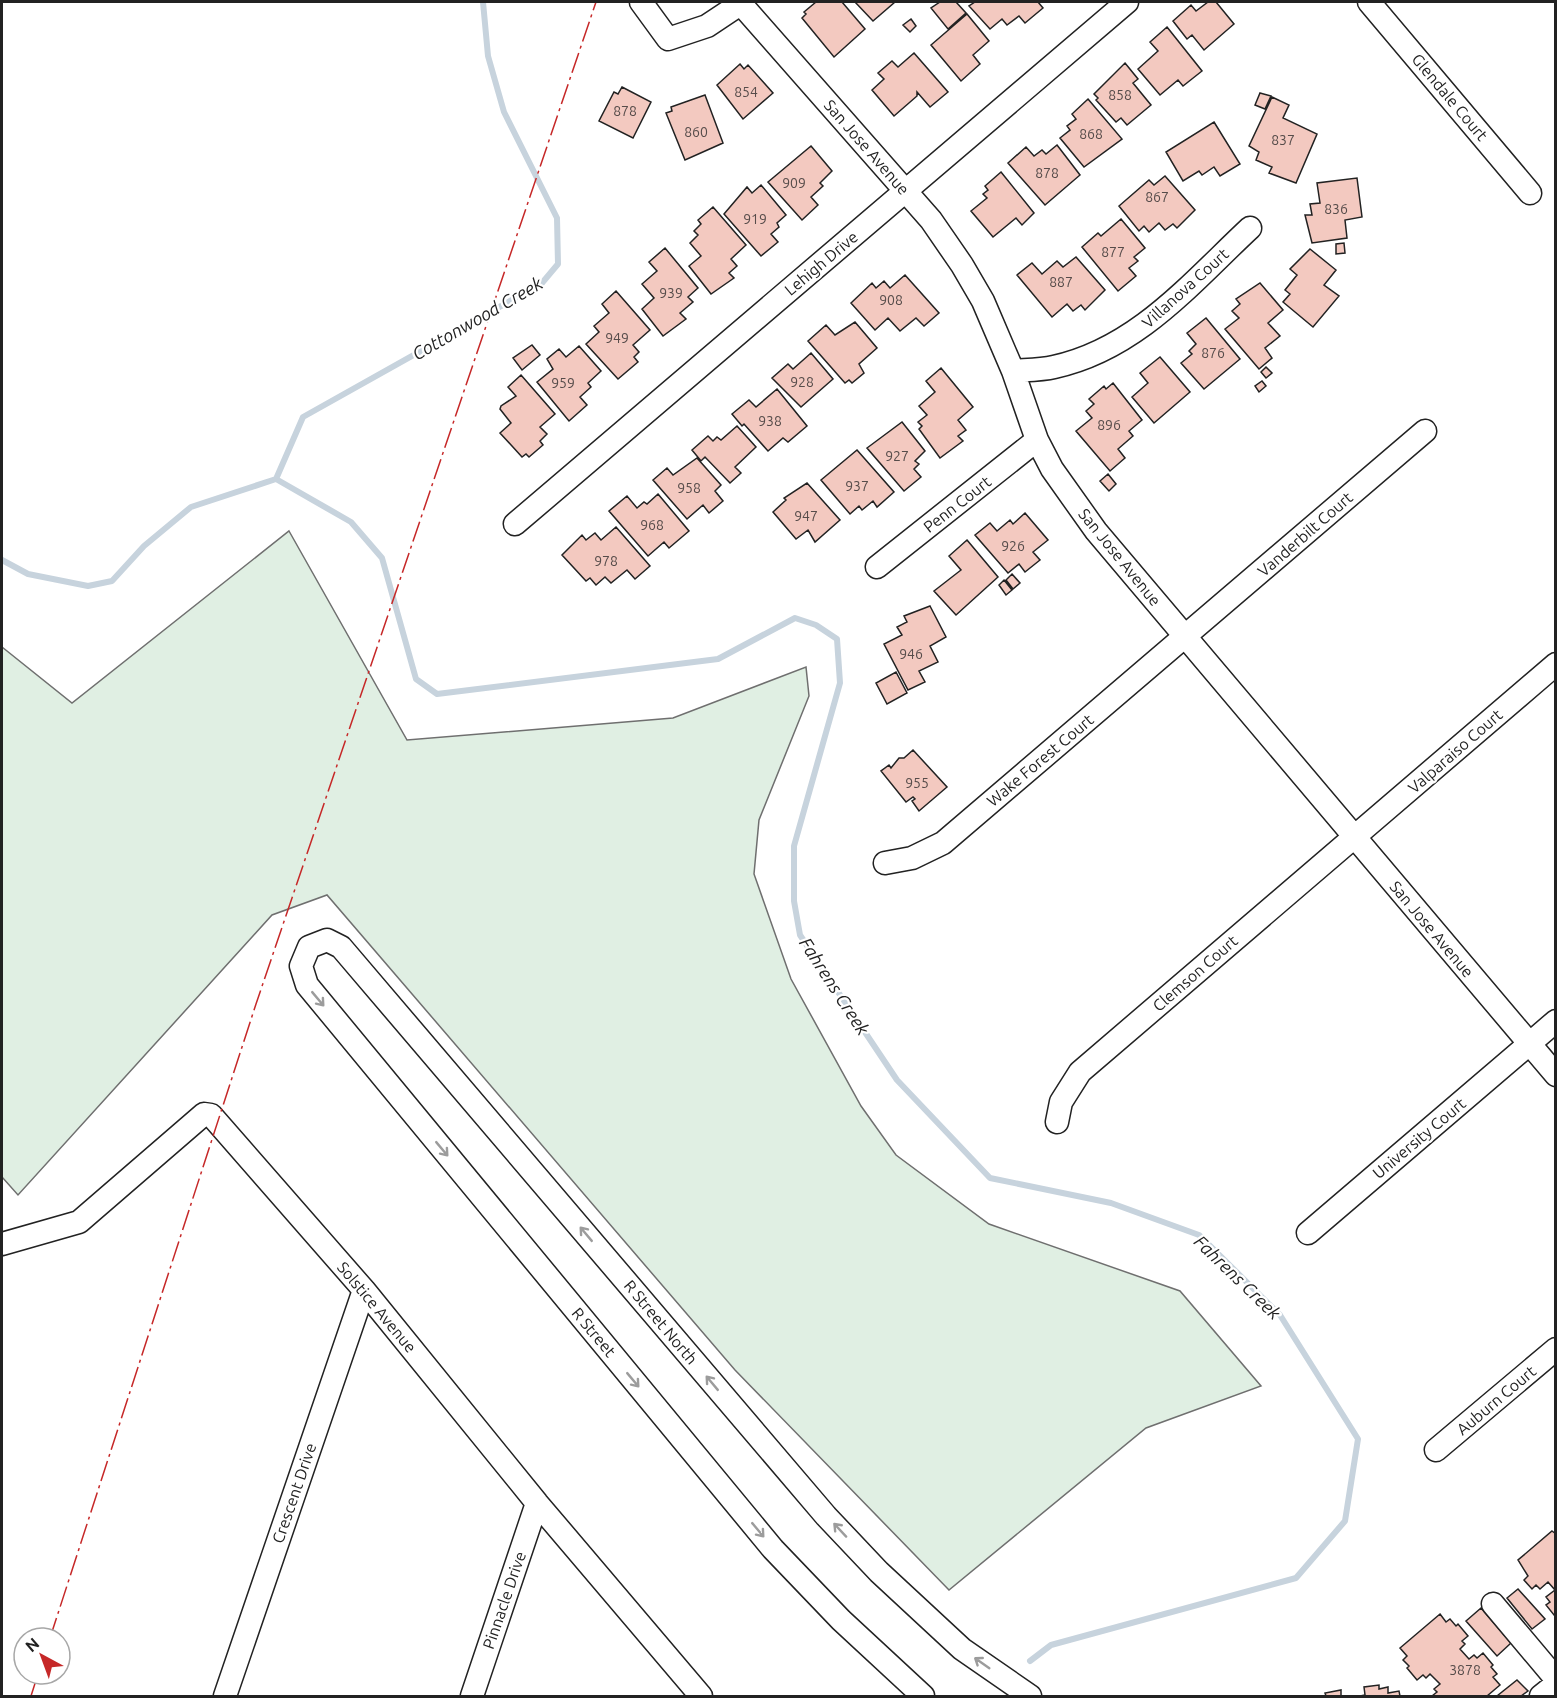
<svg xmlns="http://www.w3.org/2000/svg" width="1557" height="1698" viewBox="0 0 1557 1698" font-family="Ubuntu,sans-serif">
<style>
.green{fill:#e0efe3;stroke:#6f6f6f;stroke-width:1.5}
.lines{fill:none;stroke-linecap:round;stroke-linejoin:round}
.stream{stroke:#c7d3dd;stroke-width:6}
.building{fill:#f3c9c0;stroke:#222;stroke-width:1.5}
.minor-casing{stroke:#222;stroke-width:25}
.minor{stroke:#fff;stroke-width:22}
.power{stroke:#c62828;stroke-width:1.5;stroke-dasharray:21 4.5 3 4.5;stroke-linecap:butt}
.oneway{stroke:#9c9c9c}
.labels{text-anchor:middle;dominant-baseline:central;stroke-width:4.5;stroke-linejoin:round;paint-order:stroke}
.number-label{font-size:14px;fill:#564c4a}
.street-label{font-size:16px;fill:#222;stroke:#fff}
.water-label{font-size:18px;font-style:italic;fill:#222;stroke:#fff}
</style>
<rect width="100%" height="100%" fill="#fff"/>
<!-- green -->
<path class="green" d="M289 531 407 740 673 718 806 667 809 696 759 820 754 874 791 979 861 1106 896 1155 989 1224 1180 1291 1261 1386 1146 1428 949 1590 735 1370 327 895 272 915 18 1195 2 1177V647L72 703Z"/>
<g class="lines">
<!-- stream -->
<path class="stream" d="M276 479 303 417 542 283 558 264 557 218 504 112 488 56 483 2
M2 560 28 574 88 586 112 581 144 546 191 507 276 479 351 522 382 558 416 679 437 694 718 659 795 618 816 625 837 639 840 683 794 846V901L800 935 897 1080 990 1178 1111 1203 1199 1235 1280 1315 1358 1439 1345 1521 1296 1578 1051 1645 1030 1661"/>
</g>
<!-- building -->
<path class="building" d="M816 2H842L865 29 834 57 802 18 806 14 804 12Z
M855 2H895L873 21Z
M940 2H956L966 13 948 29 931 8Z
M975 2H1038L1043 8 1025 23 1019 16 1007 25 1002 19 990 29 969 6Z
M1208 2H1216L1234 24 1204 50 1192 35 1187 39 1173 21 1191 5 1196 11Z
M967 14 989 41 973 55 980 64 961 81 931 45Z
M911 19 916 26 910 32 903 25Z
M1167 27 1202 71 1183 86 1178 80 1160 95 1138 69 1158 51 1150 42Z
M914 53 948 92 930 107 917 92V96L894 116 872 90 884 79 878 73 892 61 898 67Z
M1125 63 1138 79 1133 83 1151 105 1127 125 1121 118 1116 122 1096 100 1098 98 1094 94Z
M740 64 744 69 748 65 773 93 743 119 717 85Z
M622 87 651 102 633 138 599 121 614 92 618 94Z
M1260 93 1271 96 1265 109 1255 105Z
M705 95 723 143 685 160 666 113 672 111 671 107Z
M1272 97 1289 105 1283 118 1317 134 1296 183 1269 173 1272 167 1256 160 1259 152 1249 146Z
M1088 99 1122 139 1084 167 1060 138 1070 130 1067 126 1076 119 1072 114Z
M1214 122 1240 164 1220 176 1214 167 1202 175 1199 171 1183 181 1166 152Z
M1057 145 1080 175 1045 205 1008 163 1026 147 1034 156 1042 150 1046 154Z
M811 146 832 171 820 183 823 186 811 197 818 205 802 220 768 182Z
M1001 172 1034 213 1022 225 1016 218 993 237 971 211 987 198 983 194 988 190 985 186Z
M1165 176 1195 210 1177 228 1173 224 1165 230 1159 223 1149 232 1144 226 1139 231 1119 206 1149 180 1154 185Z
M1357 178 1362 217 1345 220 1347 238 1312 243 1305 215H1312L1310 204 1320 203 1317 183Z
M761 185 786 215 777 223 779 227 771 234 778 242 761 256 724 214 747 187 752 193Z
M713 207 746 245 731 259 737 266 729 273 734 278 711 294 689 266 701 256 690 243 698 235 694 231 701 224 698 220Z
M1121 219 1145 248 1134 257 1138 261 1129 268 1136 276 1118 291 1082 247 1098 233 1101 236Z
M1344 243 1345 253 1336 254V244Z
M665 248 698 288 688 297 693 302 680 313 686 319 663 336 642 309 654 298 642 284 657 271 649 262Z
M1310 249 1336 270 1324 285 1339 296 1313 327 1283 302 1290 294 1285 290 1297 275 1290 269Z
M1076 257 1105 290 1085 310 1081 305 1073 311 1067 304 1052 317 1017 275 1032 263 1042 274 1057 261 1063 267Z
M905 275 939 313 924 326 916 318 900 331 888 318 875 330 851 303 872 283 876 288 884 281 890 288Z
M1260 283 1283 310 1268 323 1280 336 1265 348 1272 358 1259 369 1225 329 1239 318 1232 311 1240 304 1236 299Z
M616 291 650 330 633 345 639 352 634 357 638 362 618 379 586 344 599 332 594 326 609 313 602 304Z
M1206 318 1240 359 1204 389 1181 363 1192 354 1189 351 1196 344 1187 333Z
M855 322 877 348 859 364 864 373 852 383 849 380 845 383 808 341 826 325 835 335Z
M532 345 540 355 522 370 513 358Z
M579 346 601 371 588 383 591 387 580 397 587 405 569 421 537 382 553 369 547 359 559 349 566 357Z
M811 353 833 379 801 407 772 378 788 364 793 369Z
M1160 357 1190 392 1154 423 1132 397 1148 383 1140 373Z
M1266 367 1272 373 1266 378 1261 372Z
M941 368 973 407 958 420 966 430 958 436 963 441 940 458 919 429 922 426 918 422 927 415 919 406 935 392 926 381Z
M521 375 555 414 540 427 547 434 540 441 543 445 529 457 526 454 522 457 500 433 511 423 500 409 501 406 516 396 508 387Z
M1262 381 1266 386 1259 392 1255 386Z
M1113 383 1142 420 1129 431 1133 436 1118 449 1125 458 1110 471 1076 431 1092 418 1086 411 1094 404 1089 399 1104 386 1106 389Z
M777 389 807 426 788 442 783 438 768 451 744 424 742 426 732 414 749 400 756 407Z
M902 422 925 451 915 461 919 464 914 469 921 477 904 491 867 448Z
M737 426 756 447 735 467 741 473 730 483 705 457 701 461 692 450 708 436 713 441 717 437 721 440Z
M857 450 894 492 877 507 873 501 862 510 859 506 850 514 821 480Z
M697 458 721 485 715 491 723 501 709 513 703 505 687 519 653 480 667 468 673 475Z
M1108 474 1116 484 1109 491 1100 481Z
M807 483 840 520 815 542 808 530 796 539 773 512 786 500 784 498Z
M658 494 689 531 669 548 664 542 648 556 609 511 627 496 637 508 644 502 647 504Z
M1025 513 1048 540 1033 552 1040 560 1025 572 1019 564 1008 573 975 535 990 523 997 531 1010 520 1013 524Z
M616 527 650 566 635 579 627 570 611 583 605 577 596 585 590 578 586 581 562 555 582 535 586 540 595 533 601 540Z
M967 540 998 577 956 615 934 591 961 570 949 556Z
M1012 574 1020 583 1013 589 1006 580Z
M1004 580 1012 590 1006 595 999 585Z
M930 606 946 637 930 646 938 662 919 671 925 682 908 690 884 644 902 635 897 627 907 622 904 616Z
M896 672 907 693 887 704 876 683Z
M913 750 947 787 919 811 912 801 915 799 913 797 906 802 881 771 889 765 891 768 899 758H904Z
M1552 1531 1556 1534V1613L1554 1615 1546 1605 1550 1602 1546 1597 1555 1590 1548 1582 1540 1589 1536 1585 1532 1589 1524 1580 1528 1576 1518 1560Z
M1518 1589 1545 1619 1532 1629 1507 1598Z
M1481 1608 1511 1643 1497 1656 1466 1621Z
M1440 1614 1446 1622 1450 1619 1456 1626 1458 1624 1468 1636 1462 1641 1465 1644 1460 1649 1469 1659 1474 1655 1477 1658 1483 1653 1493 1665 1491 1667 1497 1674 1493 1677 1500 1685 1487 1696H1432L1437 1692 1434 1689 1440 1684 1430 1674 1426 1678 1423 1675 1417 1680 1407 1668 1409 1666 1403 1660 1407 1656 1400 1648Z
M1517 1680 1528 1691 1521 1696H1497Z
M1379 1685V1689L1388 1687V1693L1399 1691 1400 1696H1360L1365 1695 1364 1687Z
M1341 1690V1696H1317H1326L1325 1693Z"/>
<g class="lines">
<defs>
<path id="minor" d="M641 2 668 39 707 26 743 2
M1369 2 1530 193
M741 4 931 220 962 265 983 301 1013 371 1037 440 1052 469 1096 531 1556 1075
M1013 371C1026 370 1041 370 1054 367 1137 349 1191 283 1250 228
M515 524 1127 2
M877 567 1037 440
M885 863 912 858 943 843 1425 431
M1057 1122 1061 1102 1080 1072 1556 664
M1308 1233 1556 1021
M2 1244 79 1222 204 1114 211 1115 364 1290 537 1503 701 1696
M1436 1450 1556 1349
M1493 1604 1556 1679
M225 1696 364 1290
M472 1696 537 1503
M923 1696 841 1620 773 1549 307 985 301 966 309 947 327 940 341 947 826 1516 879 1572 962 1649 1030 1696
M1541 1696 1556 1684"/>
</defs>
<!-- minor casing -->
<use href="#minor" class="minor-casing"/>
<!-- minor -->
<use href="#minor" class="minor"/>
<!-- power -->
<path class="power" d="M50 1638 256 1004 596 2
M31 1696 38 1674"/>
</g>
<!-- one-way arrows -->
<defs><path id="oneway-shaft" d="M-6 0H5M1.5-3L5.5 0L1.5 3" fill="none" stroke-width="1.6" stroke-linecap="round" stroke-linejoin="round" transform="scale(1.5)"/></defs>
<g class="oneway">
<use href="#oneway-shaft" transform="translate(318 999) rotate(50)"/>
<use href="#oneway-shaft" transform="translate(442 1149) rotate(50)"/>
<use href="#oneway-shaft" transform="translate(586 1234) rotate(-130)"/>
<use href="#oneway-shaft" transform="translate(633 1380) rotate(50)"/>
<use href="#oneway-shaft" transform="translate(712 1383) rotate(-130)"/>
<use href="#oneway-shaft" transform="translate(758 1530) rotate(50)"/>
<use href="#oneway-shaft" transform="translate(840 1530) rotate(-133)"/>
<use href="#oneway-shaft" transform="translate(982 1663) rotate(-145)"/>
</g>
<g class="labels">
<!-- number labels -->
<g class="number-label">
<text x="746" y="92">854</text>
<text x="1120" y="95">858</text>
<text x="625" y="111">878</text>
<text x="696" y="132">860</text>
<text x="1091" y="134">868</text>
<text x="1283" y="140">837</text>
<text x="1047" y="173">878</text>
<text x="794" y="183">909</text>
<text x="1157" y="197">867</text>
<text x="1336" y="209">836</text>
<text x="755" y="219">919</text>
<text x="1113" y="252">877</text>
<text x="1061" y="282">887</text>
<text x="671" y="293">939</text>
<text x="891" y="300">908</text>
<text x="617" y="338">949</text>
<text x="1213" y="353">876</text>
<text x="802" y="382">928</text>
<text x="563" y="383">959</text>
<text x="770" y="421">938</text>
<text x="1109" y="425">896</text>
<text x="897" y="456">927</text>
<text x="857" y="486">937</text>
<text x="689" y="488">958</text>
<text x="806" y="516">947</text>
<text x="652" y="525">968</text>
<text x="1013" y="546">926</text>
<text x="606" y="561">978</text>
<text x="911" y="654">946</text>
<text x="917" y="783">955</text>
<text x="1465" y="1670">3878</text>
</g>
<!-- street labels -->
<g class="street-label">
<text transform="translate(1450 97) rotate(50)">Glendale Court</text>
<text transform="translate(867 147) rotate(49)">San Jose Avenue</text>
<text transform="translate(821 263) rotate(-40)">Lehigh Drive</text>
<text transform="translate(1185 288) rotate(-42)">Villanova Court</text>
<text transform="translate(957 504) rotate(-38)">Penn Court</text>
<text transform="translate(1305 534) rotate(-41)">Vanderbilt Court</text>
<text transform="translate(1120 557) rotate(51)">San Jose Avenue</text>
<text transform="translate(1455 751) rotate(-41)">Valparaiso Court</text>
<text transform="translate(1040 760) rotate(-40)">Wake Forest Court</text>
<text transform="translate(1432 929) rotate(50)">San Jose Avenue</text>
<text transform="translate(1195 973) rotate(-41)">Clemson Court</text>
<text transform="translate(1419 1138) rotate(-40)">University Court</text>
<text transform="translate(377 1307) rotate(50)">Solstice Avenue</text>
<text transform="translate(661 1322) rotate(50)">R Street North</text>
<text transform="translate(594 1332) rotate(50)">R Street</text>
<text transform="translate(1496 1400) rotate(-40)">Auburn Court</text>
<text transform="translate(294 1493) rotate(-71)">Crescent Drive</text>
<text transform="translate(504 1600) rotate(-71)">Pinnacle Drive</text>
</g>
<!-- water labels -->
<g class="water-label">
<text transform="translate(477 318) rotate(-30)">Cottonwood Creek</text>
<text transform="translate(835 986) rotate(57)">Fahrens Creek</text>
<text transform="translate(1238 1277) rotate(44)">Fahrens Creek</text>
</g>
</g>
<!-- border -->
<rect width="1557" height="1698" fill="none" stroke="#222222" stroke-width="6"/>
<!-- north arrow -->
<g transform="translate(42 1656) rotate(319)"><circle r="28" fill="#ffffff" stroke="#a7a7a7" stroke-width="1.5"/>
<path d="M0-4.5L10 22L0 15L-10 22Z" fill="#c62828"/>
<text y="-9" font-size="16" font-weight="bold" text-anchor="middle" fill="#222222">N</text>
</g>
</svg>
